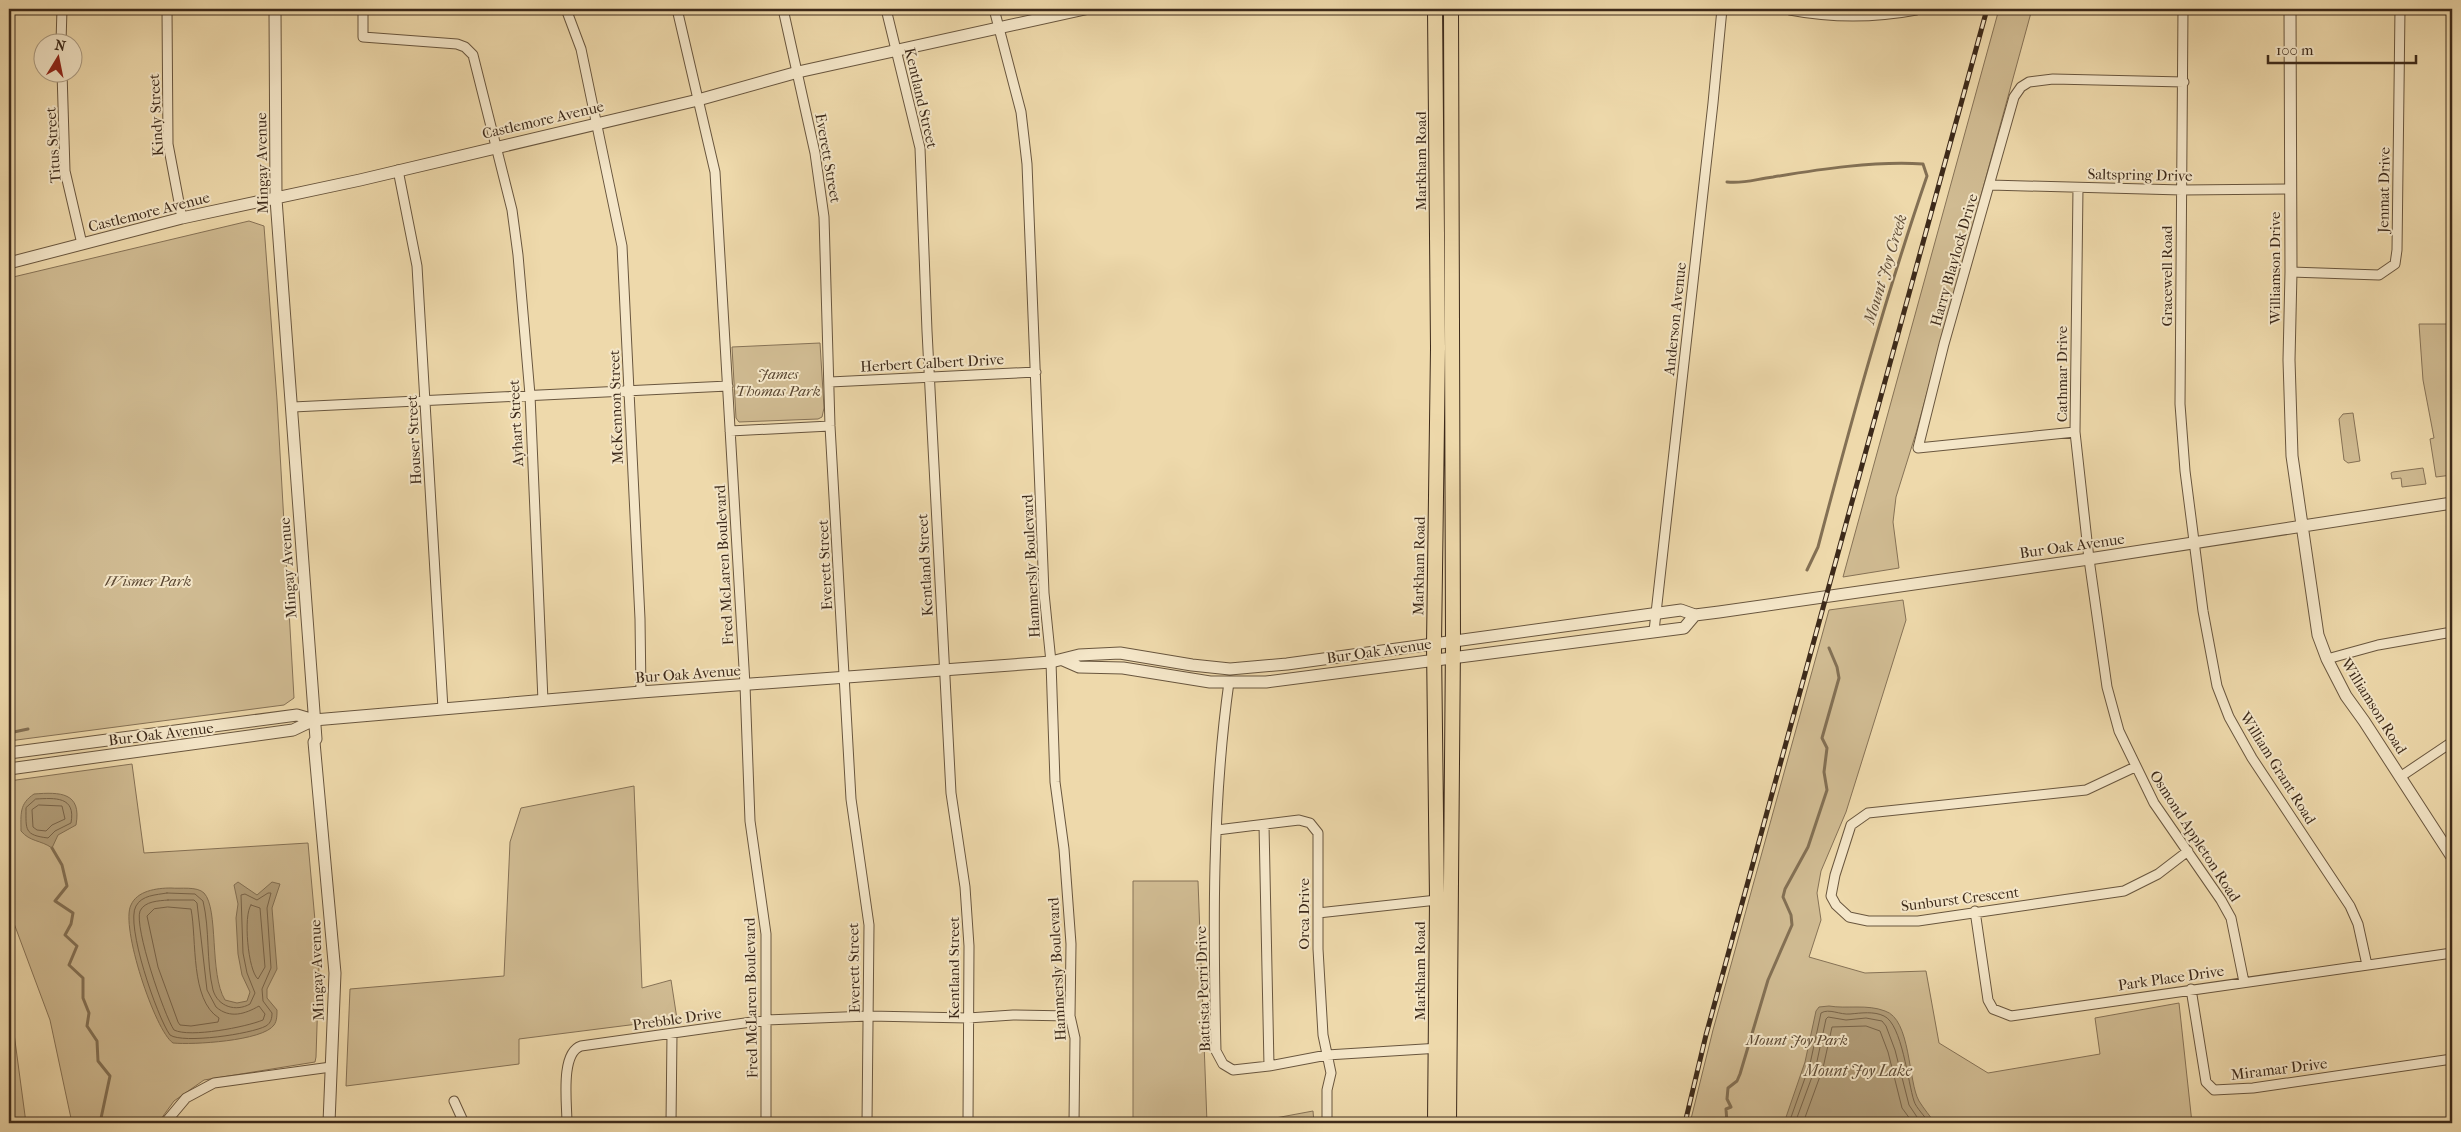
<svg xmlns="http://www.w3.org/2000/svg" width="2461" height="1132" viewBox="0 0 2461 1132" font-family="'IM FELL French Canon',serif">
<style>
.green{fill:#d0bb92;stroke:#867256}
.water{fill:#b29e7a;stroke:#837054}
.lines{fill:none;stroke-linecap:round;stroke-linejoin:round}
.shore{stroke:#78644a;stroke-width:1}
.stream{stroke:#837054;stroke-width:3}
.minor-casing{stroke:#69563e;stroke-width:11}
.tertiary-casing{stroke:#69563e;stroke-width:13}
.primary-casing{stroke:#3d2a1a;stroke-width:16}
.minor{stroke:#f4e6c8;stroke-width:9}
.tertiary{stroke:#f4e6c8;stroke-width:11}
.primary{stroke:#eed9ab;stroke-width:14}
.rail-casing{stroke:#3d2a1a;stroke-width:5}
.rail{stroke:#f4e6c8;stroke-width:3;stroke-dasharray:9;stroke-linecap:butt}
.labels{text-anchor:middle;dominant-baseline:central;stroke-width:4;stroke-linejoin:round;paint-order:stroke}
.street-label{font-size:15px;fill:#3d2a1a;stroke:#f4e6c8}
.park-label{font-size:15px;font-style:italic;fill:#5a4732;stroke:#f4e6c8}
.water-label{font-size:16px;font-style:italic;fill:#604d37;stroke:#f4e6c8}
</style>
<rect width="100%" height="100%" fill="#eed9ab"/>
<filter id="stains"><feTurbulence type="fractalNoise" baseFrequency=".004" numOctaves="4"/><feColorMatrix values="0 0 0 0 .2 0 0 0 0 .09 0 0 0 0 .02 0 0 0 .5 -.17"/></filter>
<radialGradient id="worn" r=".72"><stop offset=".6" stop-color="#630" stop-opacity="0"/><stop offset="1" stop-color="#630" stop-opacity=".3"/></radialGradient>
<!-- green -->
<path class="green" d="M1999 9H2032L1916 433 1896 497 1893 522 1899 568 1843 577Z
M249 221 264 226 277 400 294 698 284 705 9 741V278Z
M2419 324H2452V475L2436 477 2430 439 2434 438 2423 380Z
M820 343 824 408 822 417 818 419 739 422 736 418 732 347Z
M2353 413 2360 461 2348 463 2344 460 2339 419 2343 414Z
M2423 468 2426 484 2402 487 2401 478 2392 479 2391 473 2393 472Z
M1903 600 1906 620 1846 812 1821 871 1817 893 1821 920 1809 957 1865 973 1926 971 1939 1043 1988 1073 2100 1054 2095 1018 2179 1003 2192 1123H1690L1713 1030 1829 610Z
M132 764 144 853 308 843 319 965 316 1057 315 1062 204 1080 174 1101 158 1123H72L50 1020 9 910V781Z
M634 786 642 988 671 980 677 1019 519 1039V1064L346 1086 350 989 504 976 510 842 521 808Z
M1133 881H1198L1207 1123 1254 1122 1313 1111 1314 1123H1133Z
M9 1011H11L26 1123H9Z"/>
<!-- water -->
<path class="water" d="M34 794C60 792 82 792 76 825L58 835 52 848C41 840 30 842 21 831 21 814 19 804 34 794Z
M238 882 257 895 272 882 280 884 272 908 277 969 267 989V998L277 1010C277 1015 277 1021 274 1025 263 1041 192 1045 173 1043 155 1031 120 926 131 905 137 891 156 888 171 888 180 889 197 886 204 893 219 909 209 974 225 1000L237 1003 247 1001 250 992 242 975 238 954 236 918 238 904 234 885Z
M1829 1006C1847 1009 1867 1004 1885 1011 1911 1019 1908 1082 1919 1101 1924 1109 1930 1116 1935 1123H1784L1805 1062 1816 1011 1819 1007Z"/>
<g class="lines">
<!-- shore -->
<path class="shore" d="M36 799C55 798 76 796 71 823L55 831 48 838C24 835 26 830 26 808Z
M39 805 62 806 65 819 52 825 46 831 37 830 33 827 32 810Z
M167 893 195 894 203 901C210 930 206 961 213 990 218 1007 236 1012 250 1004L255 993 247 973 243 953 241 895 245 894 257 900 268 893H271L267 908 271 968 262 989 263 1001 272 1013C272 1018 271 1023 266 1026 251 1034 183 1044 170 1035 157 1017 125 924 136 906 142 895 156 895 167 893Z
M168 900H194L197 903 207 990 216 1007C230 1019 245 1014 259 1006L265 1014 263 1020C246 1027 190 1038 174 1030 164 1015 134 927 140 911 145 901 158 901 168 900Z
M251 905 260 908 265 967 258 979C248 971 243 915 251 905Z
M168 907 191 909C197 940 190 1000 219 1018L218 1022 191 1026 180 1025 178 1022 158 967 147 916 154 909Z
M1789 1123 1810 1064 1821 1013C1829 1008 1840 1015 1850 1014 1861 1013 1874 1011 1884 1016 1902 1024 1908 1083 1914 1101 1916 1108 1925 1116 1929 1123
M1795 1123 1816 1066 1826 1019 1828 1017 1846 1020 1866 1018 1882 1021 1886 1026 1895 1050 1909 1105 1921 1123
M1803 1123 1823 1068 1832 1027 1866 1026 1880 1031 1888 1052 1902 1108 1913 1123"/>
<!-- stream -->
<path class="stream" d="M1727 182C1744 184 1756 179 1773 177 1821 169 1874 161 1923 164L1927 176C1885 298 1851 422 1818 547L1807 570
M9 733 28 729
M52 848 62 865 67 886 55 901 73 913 71 924 65 935 77 946 69 965 83 978V998L89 1013 87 1026 97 1041 98 1061 110 1076 100 1123
M1727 1123 1726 1109 1731 1107 1727 1099 1728 1088 1737 1081 1740 1074 1768 980 1792 925 1791 915 1783 897 1785 889 1808 847 1827 790 1824 772 1827 748 1822 738 1839 678 1837 667 1829 648"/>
<defs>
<path id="minor" d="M167 9 168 144 182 218
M363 9V37L457 44 465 47 473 55 512 210 518 255 530 395 543 701
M566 9 581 49 622 246 640 619 641 692
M677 9 715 172 745 685 750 821 766 934V1123
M783 9 815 153 824 217 830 426 851 799 869 925 867 1123
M886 9 920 148 927 331 951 793 965 887 969 946 968 1123
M994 9 1021 112 1027 164 1044 593 1051 662 1055 782 1064 849 1071 944 1070 1016 1075 1038 1074 1123
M2183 9 2180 404 2185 471 2203 611 2217 686 2229 717 2252 758 2350 906 2358 924 2367 965
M61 42 62 9
M62 72 65 171 82 244
M398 170 417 266 443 709
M1990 185 2182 190 2290 189
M2078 188 2075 432 2089 559 2107 687 2119 731 2154 803 2221 900 2231 918 2244 982
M2291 272 2379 275 2395 264 2397 250 2400 9
M830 382 1036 372
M293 407 728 386
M730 431 830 426
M2075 432 1918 448 1944 344 2014 97 2021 87 2029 82 2053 79 2184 82
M1654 631 1713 103 1722 9
M2327 659 2378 645 2452 632
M1229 682C1212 804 1213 928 1216 1051L1223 1064 1233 1070 1269 1066 1327 1055 1440 1048
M2135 767 2086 790 1868 813 1851 825 1835 875 1831 896 1836 905 1849 917 1868 921H1918L2124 891 2158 874 2188 851
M2400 777 2452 742
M1264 825 1269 1066
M1217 830 1299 820 1310 823 1318 833V949L1323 1035 1331 1073 1327 1090V1123
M1975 911 1988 1000 1993 1009 2011 1016 2452 953
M1318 913 1437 900
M2191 989 2206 1082 2214 1090 2253 1088 2452 1059
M454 1101 464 1123
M165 1123 186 1098 214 1083 331 1067
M567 1123C567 1104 560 1053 581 1046L766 1020 869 1016 968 1018 1013 1015 1070 1016
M671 1123 672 1034"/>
<path id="tertiary" d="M275 9 276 199 316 739 314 742 335 973 329 1123
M1790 9C1832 17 1874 17 1916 9
M2290 9 2291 272 2289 360 2292 456 2318 635 2327 659 2346 696 2364 721 2452 857
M9 263 182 218 360 180 698 100 798 72 1085 9
M1063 660 1079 667 1123 668 1210 682H1266L1684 628 1695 615
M9 753 297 715 314 720
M9 769 293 730 314 720 641 692 1051 662 1079 655 1120 653 1192 665 1230 669 1287 664 1681 610 1695 615 1719 612 2089 559 2452 503"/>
<path id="primary" d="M1435 1123 1437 900 1434 645 1438 348 1435 9
M1449 1123 1453 642 1451 9"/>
</defs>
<!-- minor casing -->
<use href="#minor" class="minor-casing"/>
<!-- tertiary casing -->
<use href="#tertiary" class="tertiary-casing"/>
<!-- primary casing -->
<use href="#primary" class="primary-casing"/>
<!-- minor -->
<use href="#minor" class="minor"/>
<!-- tertiary -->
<use href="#tertiary" class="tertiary"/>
<!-- primary -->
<use href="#primary" class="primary"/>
<defs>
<path id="rail" d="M1685 1123 1706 1035 1987 9"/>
</defs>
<!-- rail casing -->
<use href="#rail" class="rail-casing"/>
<!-- rail -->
<use href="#rail" class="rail"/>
</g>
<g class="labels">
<!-- street labels -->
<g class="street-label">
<text transform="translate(921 98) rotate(77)">Kentland Street</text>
<text transform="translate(156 115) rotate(-93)">Kindy Street</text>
<text transform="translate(543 120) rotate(-13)">Castlemore Avenue</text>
<text transform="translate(53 145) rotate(-94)">Titus Street</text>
<text transform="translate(828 158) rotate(80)">Everett Street</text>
<text transform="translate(1421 161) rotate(-90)">Markham Road</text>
<text transform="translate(262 163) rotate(-91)">Mingay Avenue</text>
<text transform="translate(2140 175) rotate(1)">Saltspring Drive</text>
<text transform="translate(2384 190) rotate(-89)">Jenmat Drive</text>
<text transform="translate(149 212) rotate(-14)">Castlemore Avenue</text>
<text transform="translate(1954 260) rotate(-74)">Harry Blaylock Drive</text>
<text transform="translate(2275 268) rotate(-90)">Williamson Drive</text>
<text transform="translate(2167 276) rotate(-90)">Gracewell Road</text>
<text transform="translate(1675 319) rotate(-84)">Anderson Avenue</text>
<text transform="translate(932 363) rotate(-3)">Herbert Calbert Drive</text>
<text transform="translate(2062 374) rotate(-90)">Cathmar Drive</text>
<text transform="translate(616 407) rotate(-92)">McKennon Street</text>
<text transform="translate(516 423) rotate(-93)">Ayhart Street</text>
<text transform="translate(414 440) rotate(-93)">Houser Street</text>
<text transform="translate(2072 546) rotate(-8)">Bur Oak Avenue</text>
<text transform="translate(724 565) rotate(-93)">Fred McLaren Boulevard</text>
<text transform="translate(825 565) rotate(-93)">Everett Street</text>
<text transform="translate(925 565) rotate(-93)">Kentland Street</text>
<text transform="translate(1031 566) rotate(-93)">Hammersly Boulevard</text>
<text transform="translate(1419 566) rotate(-89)">Markham Road</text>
<text transform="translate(288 568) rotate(-94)">Mingay Avenue</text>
<text transform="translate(1379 651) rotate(-8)">Bur Oak Avenue</text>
<text transform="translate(688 674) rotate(-4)">Bur Oak Avenue</text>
<text transform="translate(2374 706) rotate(58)">Williamson Road</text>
<text transform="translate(161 734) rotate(-7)">Bur Oak Avenue</text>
<text transform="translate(2278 768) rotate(58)">William Grant Road</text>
<text transform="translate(2195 836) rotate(57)">Osmond Appleton Road</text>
<text transform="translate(1960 899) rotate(-7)">Sunburst Crescent</text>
<text transform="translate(1304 914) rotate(-90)">Orca Drive</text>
<text transform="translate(854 968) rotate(-91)">Everett Street</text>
<text transform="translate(954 968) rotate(-90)">Kentland Street</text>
<text transform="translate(1057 969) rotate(-93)">Hammersly Boulevard</text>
<text transform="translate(317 970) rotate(-92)">Mingay Avenue</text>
<text transform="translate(1420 971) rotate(-90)">Markham Road</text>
<text transform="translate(2171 978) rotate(-8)">Park Place Drive</text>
<text transform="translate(1203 989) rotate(-92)">Battista Perri Drive</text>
<text transform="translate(751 998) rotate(-91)">Fred McLaren Boulevard</text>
<text transform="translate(677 1019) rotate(-8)">Prebble Drive</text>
<text transform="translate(2279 1069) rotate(-7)">Miramar Drive</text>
</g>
<!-- park labels -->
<g class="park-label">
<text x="778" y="374">James<tspan x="778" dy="17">Thomas Park</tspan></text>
<text x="148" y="581">Wismer Park</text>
<text x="1797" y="1040">Mount Joy Park</text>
</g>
<!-- water labels -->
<g class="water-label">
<text transform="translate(1885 269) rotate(-73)">Mount Joy Creek</text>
<text x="1858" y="1070">Mount Joy Lake</text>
</g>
</g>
<!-- margin -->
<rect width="2461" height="1132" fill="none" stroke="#eed9ab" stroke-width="30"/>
<rect x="10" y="10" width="2441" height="1112" fill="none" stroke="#3d2a1a" stroke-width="2.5"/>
<rect x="15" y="15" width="2431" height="1102" fill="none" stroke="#3d2a1a"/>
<!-- north arrow -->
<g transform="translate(58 58) rotate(10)"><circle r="24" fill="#f4e6c8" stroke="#ab9b82"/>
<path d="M0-4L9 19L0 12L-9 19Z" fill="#8f2418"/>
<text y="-8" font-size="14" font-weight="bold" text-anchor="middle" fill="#3d2a1a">N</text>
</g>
<!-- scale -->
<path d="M2268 55v8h148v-8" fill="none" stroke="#3d2a1a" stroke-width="2.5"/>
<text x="2276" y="55" font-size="15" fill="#3d2a1a" stroke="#f4e6c8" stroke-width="4" paint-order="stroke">100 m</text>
<rect width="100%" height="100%" filter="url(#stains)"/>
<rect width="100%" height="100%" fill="url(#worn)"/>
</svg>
